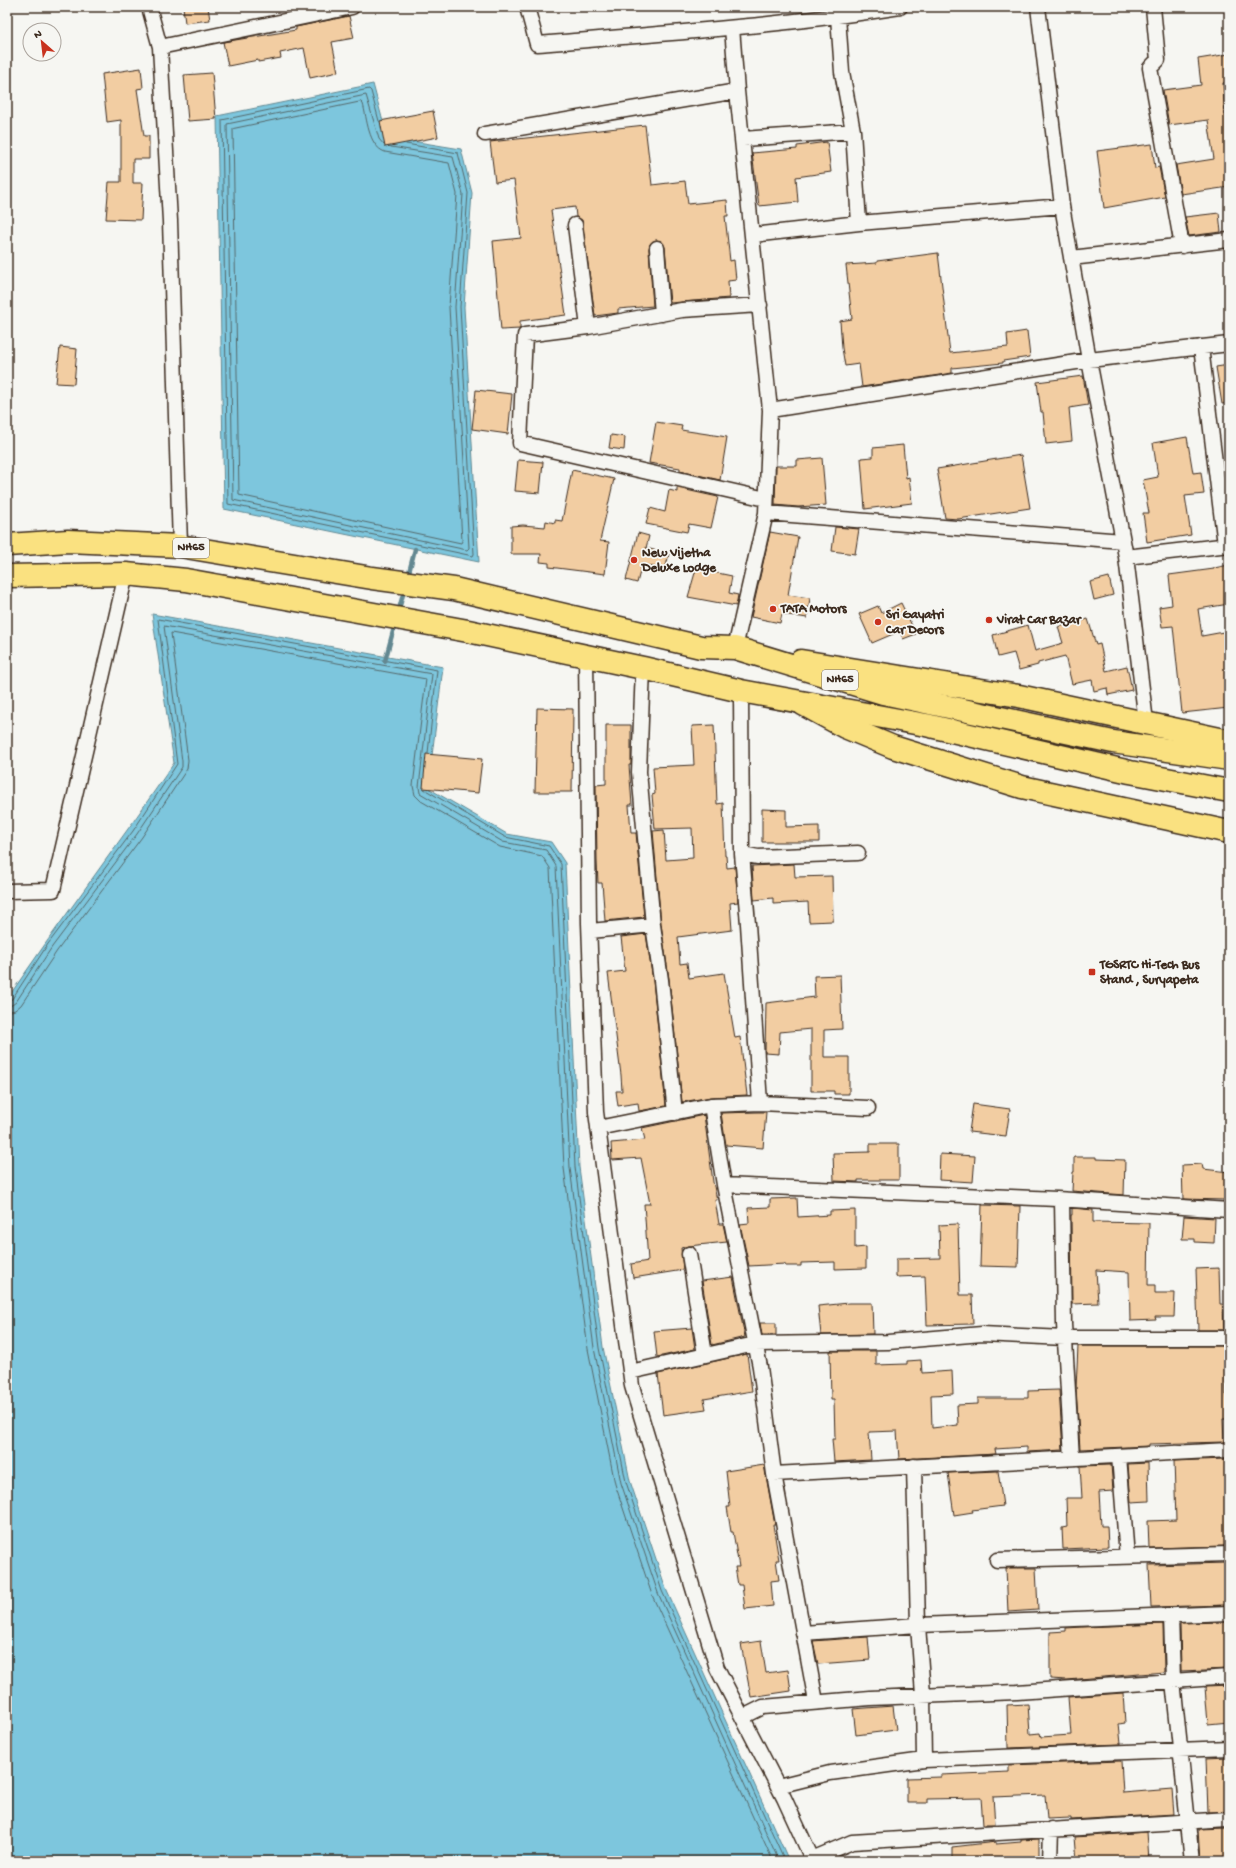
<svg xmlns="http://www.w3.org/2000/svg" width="1236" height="1868" viewBox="0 0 1236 1868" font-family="'Gochi Hand',sans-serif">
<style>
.water{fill:#7dc6dd;stroke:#638891}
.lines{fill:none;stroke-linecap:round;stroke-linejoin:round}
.shore{stroke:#55686a;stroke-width:1}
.stream{stroke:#638891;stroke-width:4.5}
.building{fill:#f2cda2;stroke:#3b2a1e}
.minor-casing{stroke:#3b2a1e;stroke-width:17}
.primary-casing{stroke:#3b2a1e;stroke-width:25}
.trunk-casing{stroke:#3b2a1e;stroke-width:25}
.minor{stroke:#f6f6f2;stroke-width:14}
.primary{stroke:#fae180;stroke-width:22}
.trunk{stroke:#fae180;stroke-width:22}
.poi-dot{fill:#c8321e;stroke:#f6f6f2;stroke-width:1.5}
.labels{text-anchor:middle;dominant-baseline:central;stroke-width:3.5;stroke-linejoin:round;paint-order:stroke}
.shield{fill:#f6f6f2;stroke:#73675e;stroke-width:1}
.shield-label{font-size:12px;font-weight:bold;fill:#3b2a1e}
.poi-label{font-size:13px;font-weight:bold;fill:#3b2a1e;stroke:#f6f6f2;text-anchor:start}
</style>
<rect width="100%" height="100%" fill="#f6f6f2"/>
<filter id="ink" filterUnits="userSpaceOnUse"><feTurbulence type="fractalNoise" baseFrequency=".025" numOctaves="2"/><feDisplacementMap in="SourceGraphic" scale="8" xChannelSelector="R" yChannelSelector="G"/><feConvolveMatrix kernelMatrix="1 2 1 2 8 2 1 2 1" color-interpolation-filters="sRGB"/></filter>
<g filter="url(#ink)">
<!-- water -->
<path class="water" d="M373 84 387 137 461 149 472 193 464 307 479 562 224 509 217 116Z
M152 614 443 667 428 788 507 834 551 842 565 863 579 1167 603 1347 630 1481 666 1589 789 1861H7V999C61 919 120 843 174 763Z"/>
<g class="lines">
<!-- shore -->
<path class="shore" d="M361 102 363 104C367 118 368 146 385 152L449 163 457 194 449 307 462 541 461 543 239 495 233 129Z
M379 121 371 91 369 89 222 120 228 504 473 556 474 554 460 307 468 193 458 153 406 144
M384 145 379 139 366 95 227 124 233 500 467 550 469 548 455 307 463 194 453 157 391 147
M424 789 505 837 549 846 561 864 575 1167 599 1348 626 1482 662 1591 785 1861
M7 1000 12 999 48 944 133 831 177 764 158 619 437 670 428 753
M7 1006 12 1005 16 1002 52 947 137 834 182 767V761L164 626 432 674 419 787 420 793 503 842 546 850 556 866 570 1168 594 1348 621 1483 658 1593 779 1861
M7 1012 15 1010 21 1005 57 951 142 837 187 769 188 760 171 633 426 679 413 786 415 795 421 801 500 847 542 856 550 868 564 1168 588 1349 615 1484 652 1595 773 1861"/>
<!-- stream -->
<path class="stream" d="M408 576 415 549
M398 613 405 587
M385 661 395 624"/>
</g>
<!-- building -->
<path class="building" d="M183 7H208L210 20 185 23Z
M349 16 354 38 332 42 338 72 310 78 304 48 280 53 281 58 258 62V60L228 66 223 42 296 30V27Z
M1229 54V82L1223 83 1225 116 1227 115 1229 126V187L1181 194 1176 165 1214 159 1208 120 1169 125 1163 90 1201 85 1198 59Z
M141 68 143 88 137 89 144 136H149V159H133V183H143L141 220 106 219 109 182H121V120L107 122 102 74Z
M212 73 216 119 188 121 184 75Z
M433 111 438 137 385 147 380 121Z
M645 125 652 185 685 181 688 204 727 200 728 216H725L730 261 734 260 736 280 728 281 729 298 670 303 665 247 661 241 656 240 650 244 649 249 653 306 618 309V313L595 316 582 220 576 217 575 207 551 210 566 315 520 321V329L501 330 493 241 521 238 514 180 495 182 490 142Z
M827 142 831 172 796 177 798 202 759 206 752 153 797 149V146Z
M1152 144 1155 168 1159 167 1165 197 1104 208 1097 151Z
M1219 213 1221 232 1189 236 1185 217Z
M938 253 950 353 1008 347 1007 334 1027 331 1030 357 1003 361V363L952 368V373L862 387 859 364 845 366 842 348 840 321 852 319 846 265 877 263V261Z
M60 347 77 349 74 384 56 383Z
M1229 365V403L1222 404 1216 367Z
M1083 376 1088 405 1069 408 1072 441 1046 444 1043 412H1041L1037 382Z
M476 390 512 394 508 434 472 429Z
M656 422 682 426 681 430 727 437 720 480 680 471V468L649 463Z
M611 435 625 437 624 450 609 448Z
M1187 437 1193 473 1201 472 1204 494 1185 496 1191 535 1147 542 1143 513H1149L1143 480 1158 477 1153 443Z
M903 445 906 478 909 477 912 503 865 509 861 458 873 457V448Z
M1021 455 1030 508 958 519 945 518 937 469Z
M822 458 826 505 798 507 775 505 776 466H797V460Z
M518 460 543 462 540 493 515 491Z
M572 470 614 479 600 541 609 542 605 574 549 567V563L540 562 541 554H511V526L523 525 545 527 546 521 555 523V520L562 521Z
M677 488 718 497 711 528 689 524 687 532 646 524 650 508 665 512 669 490 677 492Z
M835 527 859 529 855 554 832 551Z
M770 532 798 537 788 595 810 598 807 618 782 614 780 623 751 617Z
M638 533 649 536 646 548 669 554 665 570 642 564 637 583 626 580Z
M1229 565V604L1198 609 1202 636 1229 631V708L1182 713 1173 626 1162 627 1159 607 1172 605 1169 575 1214 569V568Z
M697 566 709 569 708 571 732 576 729 593 738 595 736 606 688 597Z
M1109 577 1113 595 1094 600 1090 582Z
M901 603 916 634 903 639 900 631 872 643 859 614 878 606 881 613Z
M1088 619 1096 645 1100 644 1106 671 1127 666 1132 690 1108 695 1107 688 1094 691 1092 680 1072 684 1065 656 1038 663V665L1019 670 1014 653 998 657 993 635 1028 625 1035 651 1063 643 1058 627Z
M537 708 573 709 572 792H535Z
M606 725H631V765H629L632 805H629L631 833H636L644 917 605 921 602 883H598L597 861 596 785 606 784Z
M714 725 717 804 723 803 725 856H726L727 868 735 867 738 902 730 903 732 930 678 937 680 964 687 963 689 978 724 973 735 1038 740 1037 747 1095 711 1097 682 1102 669 979 661 924 653 831 664 830 666 860 693 858 692 828 655 829 652 795 655 794 653 767 694 765 692 726Z
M426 754 482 759 478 793 423 788Z
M762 809 786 810V827L819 826V842H762Z
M794 864 795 877 832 876 833 921 809 922 808 902 773 904V898L754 900 752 866Z
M646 934 653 981 666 1106 639 1111 638 1103 618 1106 616 1091H622L621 1075 608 973 625 971 621 937Z
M840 975 842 1029 824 1030V1057H849V1094H834V1091H811V1029L780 1032 779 1054 765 1053 766 1003 815 997 814 976Z
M973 1104 1010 1109 1006 1136 969 1132Z
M758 1112H766L763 1148 726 1145 721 1113Z
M704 1115 713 1182 717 1200H715L719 1224H723L727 1242 688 1246 681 1248 683 1270 633 1278 631 1264 648 1261 644 1204H650L641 1158 612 1160 611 1143 645 1140 642 1128Z
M870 1144H899V1180H858V1182L834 1181 833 1153 870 1152Z
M940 1154 975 1156 973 1182 939 1180Z
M1074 1157H1096V1159L1125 1160 1124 1195 1072 1191 1073 1172H1074Z
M1202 1164 1203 1169 1229 1172 1226 1200 1183 1199 1182 1165Z
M797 1198 798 1217 830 1215V1211L855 1210V1248L866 1247V1268L835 1269V1262L801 1263V1266H785V1264L749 1266 740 1224 749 1223 748 1208 770 1207V1199Z
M982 1205 1020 1206 1018 1267 980 1266Z
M1072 1208 1093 1210V1222L1149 1223 1148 1285H1155V1293H1175L1174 1317H1155L1156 1320 1130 1321 1129 1272 1096 1270 1098 1303 1072 1304 1071 1215H1072Z
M1184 1216 1215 1218 1214 1243 1195 1242V1239H1182Z
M958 1224 960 1295H972L973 1324 927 1325 925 1276 896 1277V1259L940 1258 939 1225Z
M1219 1268 1220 1304H1223L1224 1330H1198L1196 1269Z
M733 1277 745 1337 712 1345 702 1281Z
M849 1303H872L873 1334 821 1335 818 1306Z
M760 1323H776V1335H762Z
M692 1328 695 1349 657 1357 654 1331Z
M1078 1346H1225V1348H1229V1365H1225L1226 1395H1227L1229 1419H1223L1224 1442 1149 1444V1446L1080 1449 1076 1388Z
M830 1351H876V1365L907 1364V1361L921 1360 922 1373 952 1371 953 1394 931 1395 932 1428 958 1425 957 1405 978 1404V1398H1028V1391L1059 1390 1063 1450 1027 1452V1447L995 1449 996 1454 899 1459 897 1431 869 1432 871 1460 834 1462 832 1439H835L834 1400H831Z
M747 1354 752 1391 704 1399 706 1409 663 1415 658 1374Z
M1226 1459 1229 1507V1546L1149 1548 1148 1521 1176 1520 1174 1461Z
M1148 1463 1149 1501 1131 1502 1128 1464Z
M764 1465 775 1525H773L779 1560H776L779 1580 771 1581 773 1606 745 1609 742 1585H738L735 1567H739L733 1532H731L727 1507H730L726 1471Z
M1111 1465 1113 1491 1099 1492 1101 1526H1107L1108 1547 1063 1549 1062 1528 1067 1527 1066 1498H1082L1080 1466Z
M998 1471 1003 1506 972 1510 973 1512 954 1515 948 1473Z
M1228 1563 1229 1605 1151 1607 1149 1565Z
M1006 1568H1036L1038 1610 1008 1612Z
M1229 1622V1669L1181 1671 1180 1623Z
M1163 1624 1164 1672 1067 1680 1050 1679V1632L1066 1631V1628L1083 1627Z
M868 1637 870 1660 818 1664 813 1641Z
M761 1641 766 1673 788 1670 791 1691 751 1697 741 1644Z
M1229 1686V1722L1208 1724 1205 1687Z
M1123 1693 1125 1723 1119 1724 1121 1744 1008 1748 1007 1705 1028 1704 1030 1734 1040 1733 1041 1737 1071 1735 1068 1697Z
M893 1706 896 1730 856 1735 853 1709Z
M1229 1757V1811L1208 1812 1206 1758Z
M1121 1761 1123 1793 1172 1789 1174 1814 1071 1820V1818L1047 1819 1045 1795 993 1797 995 1825H983L981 1798 927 1799V1803H907V1778L941 1777V1775L1009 1772V1765Z
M1229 1828V1861H1200L1198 1829Z
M1147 1832 1149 1861H1077L1075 1837Z
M1039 1839V1861H952V1847L996 1842V1844L1021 1842V1840Z"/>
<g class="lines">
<defs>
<path id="minor" d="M149 7 160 47 170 221 180 546
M527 7 537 44C659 34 780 26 900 7
M1038 7 1062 206
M1153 7 1158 60 1150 68 1182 246
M838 17 842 72 853 131
M732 28 737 91
M160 47 352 7
M485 134 737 91 770 410 766 513 1123 541 1126 557
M743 139 853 131 859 223
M575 225 588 327
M753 235 859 223 1062 206 1089 360 1123 541
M657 248 662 314
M1071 258 1229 240
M760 305 682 310 588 327 525 335 520 443 766 499
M1201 347 1225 545
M770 410 1089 360 1229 344
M735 648 766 513
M586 656 589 923 596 1112 632 1386 717 1668 784 1798 813 1861
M741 691 742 854 748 924 760 1103
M1146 722 1126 557 1229 545
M742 854 758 857 858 853
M7 891 53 890 126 574
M653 925 661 980 675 1113
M590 931 653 925 639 772 643 668
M711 1105 724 1185 760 1367 774 1474 816 1702
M598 1128 711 1105 760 1103 868 1108
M724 1185 1057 1199 1229 1210
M1062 1200 1064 1324 1072 1458
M689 1254 705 1355
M630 1372 755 1344 888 1342 982 1334 1065 1338H1229
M1119 1456 1127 1557
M914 1466 918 1625 923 1695 924 1760
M774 1474 1229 1450
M997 1560 1229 1554
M1171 1615 1173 1681 1192 1861
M803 1633 918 1625 1229 1613
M743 1717 763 1707 870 1698 1017 1692 1229 1677
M778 1786 830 1773 924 1760 1229 1748
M812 1859 852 1842 1229 1819
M1050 1861 1051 1829"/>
<path id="primary" d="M801 661 1019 696 1229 741
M803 704 845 727 893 747 1022 787 1229 832"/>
<path id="trunk" d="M7 545 68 541 180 546 372 578 454 589 701 647 735 648 883 693 1113 742 1229 759
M7 576 126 574 186 580 468 631 643 668 741 691 926 725 1130 772 1229 791"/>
</defs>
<!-- minor casing -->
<use href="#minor" class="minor-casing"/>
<!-- primary casing -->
<use href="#primary" class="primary-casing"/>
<!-- trunk casing -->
<use href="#trunk" class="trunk-casing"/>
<!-- minor -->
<use href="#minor" class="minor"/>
<!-- primary -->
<use href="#primary" class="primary"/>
<!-- trunk -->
<use href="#trunk" class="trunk"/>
</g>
</g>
<!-- markers -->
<g class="poi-dot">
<circle cx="634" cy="560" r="4"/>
<circle cx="773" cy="609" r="4"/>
<circle cx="989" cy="620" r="4"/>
<circle cx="878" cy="622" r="4"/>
<rect x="1088" y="968" width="8" height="8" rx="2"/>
</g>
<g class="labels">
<!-- shield labels -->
<g class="shield">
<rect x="173" y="538" width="36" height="20" rx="3"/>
<rect x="822" y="670" width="36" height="20" rx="3"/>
</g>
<g class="shield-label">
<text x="191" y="548">NH65</text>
<text x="840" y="680">NH65</text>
</g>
<!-- poi labels -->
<g class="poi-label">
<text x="642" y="553">New Vijetha<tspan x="642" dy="15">Deluxe Lodge</tspan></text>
<text x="781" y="609">TATA Motors</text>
<text x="886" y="615">Sri Gayatri<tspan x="886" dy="15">Car Decors</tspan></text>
<text x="997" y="620">Virat Car Bazar</text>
<text x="1100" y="965">TGSRTC Hi-Tech Bus<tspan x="1100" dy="15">Stand , Suryapeta</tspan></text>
</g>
</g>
<!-- margin -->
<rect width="1236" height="1868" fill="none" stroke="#f6f6f2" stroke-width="24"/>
<rect x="12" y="12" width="1212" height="1844" fill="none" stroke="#3b2a1e" stroke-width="1.5" filter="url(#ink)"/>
<!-- north arrow -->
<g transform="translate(42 42) rotate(332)"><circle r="19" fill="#f6f6f2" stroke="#aba49d"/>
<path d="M0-3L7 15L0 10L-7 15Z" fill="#c8321e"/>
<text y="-6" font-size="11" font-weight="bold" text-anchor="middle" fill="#3b2a1e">N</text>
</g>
</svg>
